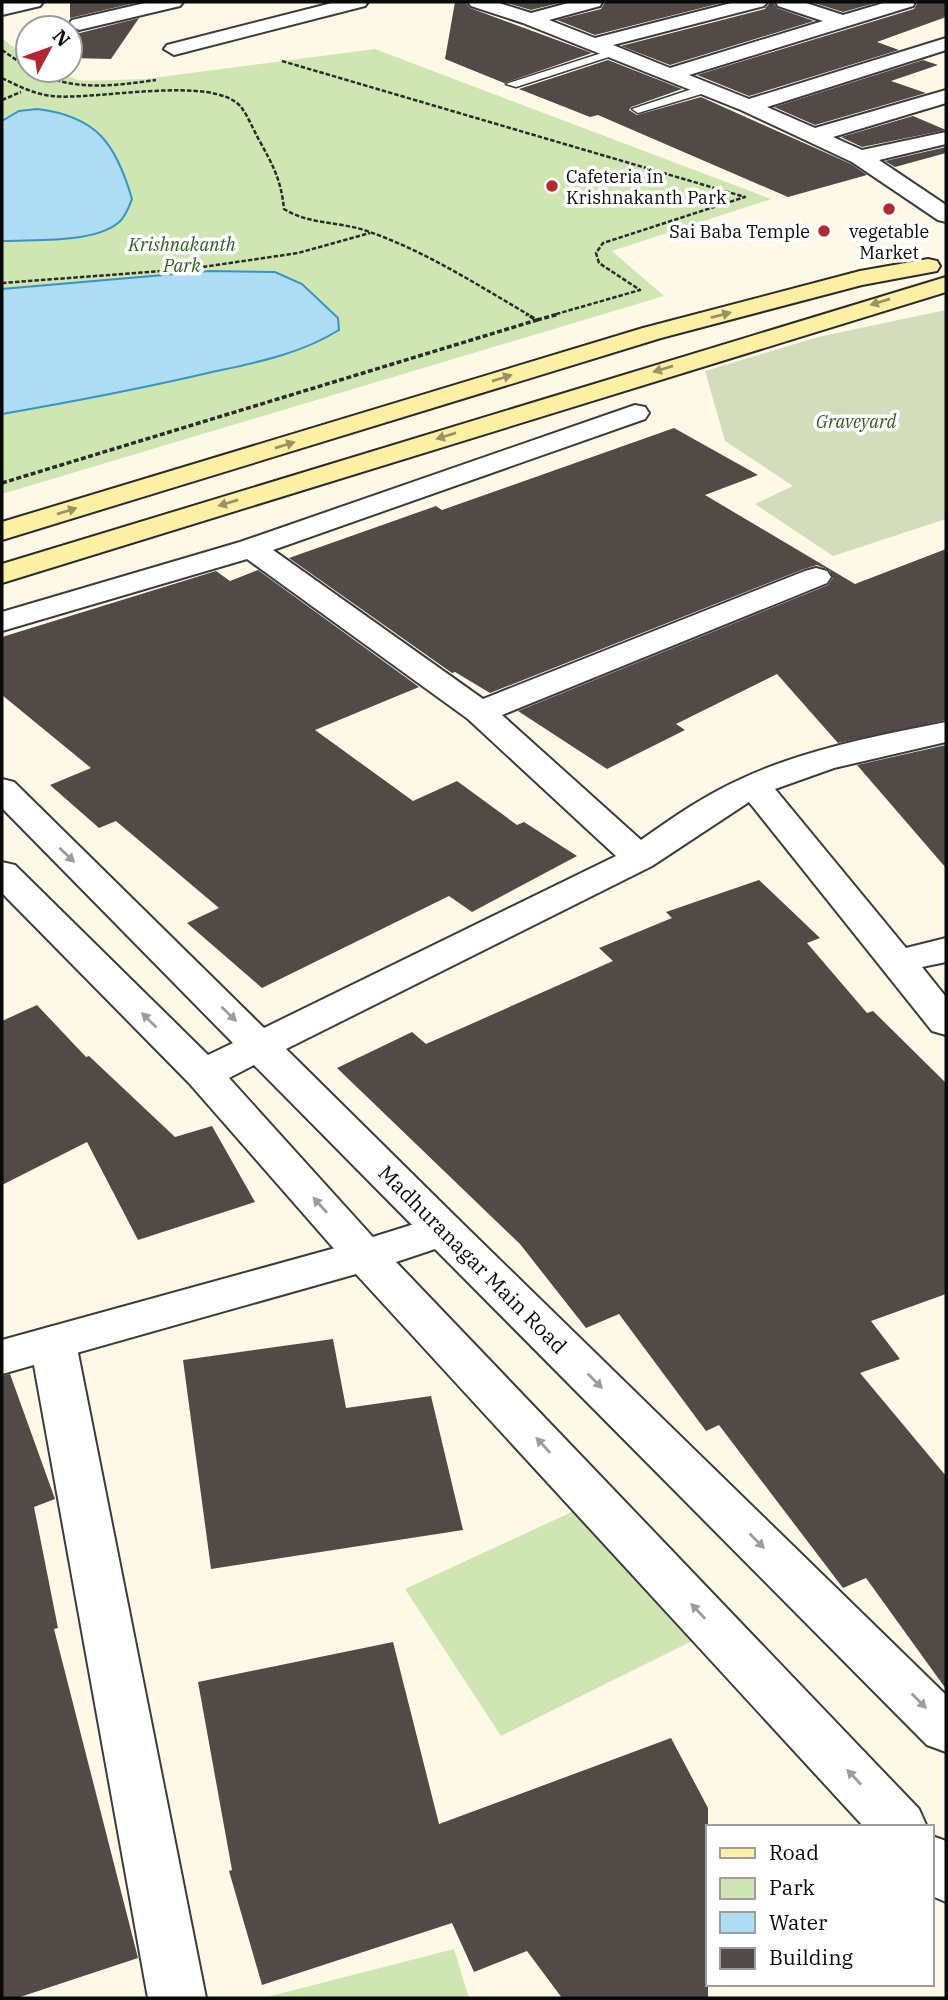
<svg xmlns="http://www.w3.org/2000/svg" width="948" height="2000" viewBox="0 0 948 2000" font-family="'IBM Plex Serif',serif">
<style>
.green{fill:#cfe6b3}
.cemetery{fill:#d3ddbb}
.water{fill:#addcf4;stroke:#3694c8;stroke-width:2}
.building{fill:#524a46}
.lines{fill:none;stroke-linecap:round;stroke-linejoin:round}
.service-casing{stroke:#3c3c3c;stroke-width:3}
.minor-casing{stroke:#3c3c3c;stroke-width:4}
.tertiary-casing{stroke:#3c3c3c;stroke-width:4}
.secondary-casing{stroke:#2b2b2b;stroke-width:4}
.path-far1{stroke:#2b2b2b;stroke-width:2.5;stroke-dasharray:4.5 2;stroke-linecap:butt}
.path{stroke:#2b2b2b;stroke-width:3.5;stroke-dasharray:5 2.5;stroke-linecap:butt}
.service{fill:#fff;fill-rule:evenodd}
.minor{fill:#fff;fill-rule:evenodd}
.tertiary{fill:#fff;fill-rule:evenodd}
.secondary{fill:#fdefa3;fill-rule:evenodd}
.oneway{fill:#9b9365}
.oneway2{fill:#9d9d9d}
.poi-dot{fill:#b42733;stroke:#fff;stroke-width:2.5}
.labels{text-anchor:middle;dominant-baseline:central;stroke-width:7;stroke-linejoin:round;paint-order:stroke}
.far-poi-label{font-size:18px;fill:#090909;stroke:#fff;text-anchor:start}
.far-park-label{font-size:18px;font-style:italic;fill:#2d5e1d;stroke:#fff}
.street-label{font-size:21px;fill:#090909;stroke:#fff}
</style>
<rect width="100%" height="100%" fill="#fef9e6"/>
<!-- green -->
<path class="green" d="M2 38 28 59V70H54L81 81 145 79 375 49 771 199 612 251 664 296 2 494Z
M589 1504 692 1641 501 1736 405 1589Z
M454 1949 469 1998H263Z"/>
<!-- cemetery -->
<path class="cemetery" d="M946 310V519L833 556 755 504 793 486 725 441 705 371 818 337Z"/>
<!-- water -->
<path class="water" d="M37 109C97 116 116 144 132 199 129 207 125 218 118 223 94 243 32 240 2 241V121L19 111Z
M210 271 275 272 302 284 338 318 339 330C299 355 253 363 208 373 139 389 71 402 2 414V289Z"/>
<!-- building -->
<path class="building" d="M70 2H139L70 18Z
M455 2H465L470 8 592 53 504 83 445 59Z
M504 2H563L531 10Z
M605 2H725L595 35 557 20 601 9Z
M770 2H773L777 8 814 21 670 65 621 46 765 9Z
M811 2H879L843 12Z
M918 2H946V17L877 42 899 50 749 96 697 75 914 9Z
M139 18 111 59 70 58V28L80 33Z
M608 60 682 89 631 107 629 110 637 115 701 97 851 164 867 175 788 197 598 115 590 117 519 89Z
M923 60 938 65 891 81 926 93 815 125 774 107Z
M913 116 946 130 862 147 841 137Z
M946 147V153L895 167 885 161Z
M674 428 758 475 705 495 855 584 946 549V720L838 743 777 674 676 724 685 730 607 769 518 711 828 585 833 578 829 570 817 565 804 569 490 693 455 672 452 673 289 558 436 506 442 510Z
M258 570 419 687 315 730 413 801 457 781 517 825 524 822 577 856 472 912 449 896 262 988 187 923 219 908 116 821 99 828 50 785 91 768 2 695V637L216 571 230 581Z
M946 745V868L857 765Z
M759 880 820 938 807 943 867 1013 873 1011 946 1083V1294L871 1321 900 1359 860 1373 946 1476V1689L866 1578 843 1588 719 1425 706 1431 619 1314 586 1328 520 1244 337 1068 412 1032 426 1044 613 961 599 948 672 918 666 912Z
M37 1005 86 1057 89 1056 175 1137 212 1126 255 1202 138 1240 87 1142 2 1185V1021Z
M333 1339 346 1408 431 1396 463 1530 211 1569 183 1360Z
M10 1374 55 1499 34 1507 58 1628 54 1629 138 1958 17 1998H2V1376Z
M393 1642 439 1824 671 1738 708 1808V1998H562L527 1951 474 1972 452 1923 262 1985 229 1871 232 1870 198 1682Z"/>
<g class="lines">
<defs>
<path id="service" d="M611 50 621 53 516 87 506 84Z
M704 85 710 89 708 92 638 113 632 109Z"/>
<path id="minor" d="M9 2H43L40 6 2 15V3Z
M149 2H183L180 6 79 30 69 24 72 20Z
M336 2H368L365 6 174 55 164 49 167 45Z
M468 2H496L531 13 572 2H602L600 6 549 20 595 38 735 2H767L764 6 613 45 670 68 823 21 778 6 776 2H803L843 15 887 2H915L913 6 689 75 749 99 946 38V50L767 107 815 128 946 90V103L833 137 862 150 946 132V144L879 160 946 205V222L938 220 852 162 741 110 523 23 471 6Z
M635 405 645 407 649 413 645 419 273 550 483 699 805 571 816 568 827 571 831 577 827 583 502 715 641 840C672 818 705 795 741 779 805 749 877 736 946 722V742L834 768 775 789 906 948 946 938V962L922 967 946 997V1035L932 1031 749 802 652 866 286 1049 458 1219 464 1230 458 1241 443 1245 428 1241 254 1065 229 1078 380 1245 387 1256 380 1267 365 1272 350 1267 189 1083 2 893V862L15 865 208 1055 233 1043 2 808V779L14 782 264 1028 616 856 468 719 247 559 2 631V612L240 542Z
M53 1326 69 1331 76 1343 206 1998H148L30 1343 37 1331Z"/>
<path id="tertiary" d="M443 1215 458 1219 946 1695V1752L927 1745 435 1249 396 1262 919 1809 927 1827H864L356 1274 2 1374V1340L357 1242Z
M932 1836 946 1841V1902L932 1896Z"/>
<path id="secondary" d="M928 259 937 261 940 266 937 271 862 285 661 338 2 540V522L643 328 860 271Z
M946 277V292L2 583V564Z"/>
</defs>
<!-- service casing -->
<use href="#service" class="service-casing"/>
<!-- minor casing -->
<use href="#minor" class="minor-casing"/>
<!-- tertiary casing -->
<use href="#tertiary" class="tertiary-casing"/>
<!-- secondary casing -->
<use href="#secondary" class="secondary-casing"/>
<!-- path-far1 -->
<path class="path-far1" d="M2 50 28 68
M282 61 745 197 603 243 596 253 599 263 640 290 553 315
M32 70C72 92 112 86 156 80
M2 78C18 86 34 94 52 96 94 101 214 74 241 107 248 116 253 129 259 140 273 165 281 180 284 209 310 225 338 221 367 231 425 251 476 284 529 315
M2 100 21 92
M2 283 189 269 298 253 370 233"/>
<!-- path -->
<path class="path" d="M537 320 559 314
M2 483 537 320 526 314"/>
<!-- service -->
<use href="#service" class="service"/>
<!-- minor -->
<use href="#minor" class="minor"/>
<!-- tertiary -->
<use href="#tertiary" class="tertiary"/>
<!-- secondary -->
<use href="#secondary" class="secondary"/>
</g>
<!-- one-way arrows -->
<defs><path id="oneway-solid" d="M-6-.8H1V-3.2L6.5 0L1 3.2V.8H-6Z" transform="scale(1.75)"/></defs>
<g class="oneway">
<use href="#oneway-solid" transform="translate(880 302) rotate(163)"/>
<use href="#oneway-solid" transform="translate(721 315) rotate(-15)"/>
<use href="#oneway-solid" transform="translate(663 369) rotate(163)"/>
<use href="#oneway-solid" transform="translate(502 378) rotate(-17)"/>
<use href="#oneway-solid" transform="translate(446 436) rotate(163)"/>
<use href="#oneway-solid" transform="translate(285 445) rotate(-17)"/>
<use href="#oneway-solid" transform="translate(228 503) rotate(163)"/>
<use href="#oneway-solid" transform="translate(67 511) rotate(-17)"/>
</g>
<g class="oneway2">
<use href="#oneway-solid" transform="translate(67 855) rotate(44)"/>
<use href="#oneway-solid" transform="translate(229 1014) rotate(44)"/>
<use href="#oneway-solid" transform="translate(149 1020) rotate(-135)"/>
<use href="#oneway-solid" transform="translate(320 1205) rotate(-132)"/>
<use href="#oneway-solid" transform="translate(595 1381) rotate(45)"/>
<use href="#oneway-solid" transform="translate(543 1445) rotate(-133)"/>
<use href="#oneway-solid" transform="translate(757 1541) rotate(45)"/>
<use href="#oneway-solid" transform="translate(698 1611) rotate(-133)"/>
<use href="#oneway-solid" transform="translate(919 1701) rotate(45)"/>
<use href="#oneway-solid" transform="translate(854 1777) rotate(-133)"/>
</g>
<!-- markers -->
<g class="poi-dot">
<circle cx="552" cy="186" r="7"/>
<circle cx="889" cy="209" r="7"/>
<circle cx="824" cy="231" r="7"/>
</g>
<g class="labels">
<!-- far-poi labels -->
<g class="far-poi-label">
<text x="566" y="176">Cafeteria in<tspan x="566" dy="21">Krishnakanth Park</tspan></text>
<text x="810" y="231" text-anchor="end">Sai Baba Temple</text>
<text x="889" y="231" text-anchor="middle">vegetable<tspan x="889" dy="21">Market</tspan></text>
</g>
<!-- far-park labels -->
<g class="far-park-label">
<text x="182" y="244">Krishnakanth<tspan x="182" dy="21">Park</tspan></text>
<text x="856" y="421">Graveyard</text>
</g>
<!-- street labels -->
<g class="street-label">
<text transform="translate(473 1259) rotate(45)">Madhuranagar Main Road</text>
</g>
</g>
<!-- border -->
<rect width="948" height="2000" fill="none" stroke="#090909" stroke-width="7"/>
<!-- legend -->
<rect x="706" y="1825" width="228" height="161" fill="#ffffff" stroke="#9d9d9d" stroke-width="2"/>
<rect x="720" y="1848" width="35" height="10" fill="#fdefa3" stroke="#9d9d9d" stroke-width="2"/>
<text x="769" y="1860" font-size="21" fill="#090909">Road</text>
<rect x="720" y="1878" width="35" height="21" fill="#cfe6b3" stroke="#9d9d9d" stroke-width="2"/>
<text x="769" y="1895" font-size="21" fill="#090909">Park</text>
<rect x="720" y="1912" width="35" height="21" fill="#addcf4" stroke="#9d9d9d" stroke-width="2"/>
<text x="769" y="1930" font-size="21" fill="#090909">Water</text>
<rect x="720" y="1948" width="35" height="21" fill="#524a46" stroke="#9d9d9d" stroke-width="2"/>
<text x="769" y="1965" font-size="21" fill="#090909">Building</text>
<!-- north arrow -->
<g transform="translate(49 49) rotate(49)"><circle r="33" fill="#ffffff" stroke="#9d9d9d" stroke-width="2"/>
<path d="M0-5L12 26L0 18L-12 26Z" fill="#b42733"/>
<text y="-10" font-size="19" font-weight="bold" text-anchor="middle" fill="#090909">N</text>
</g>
</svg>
